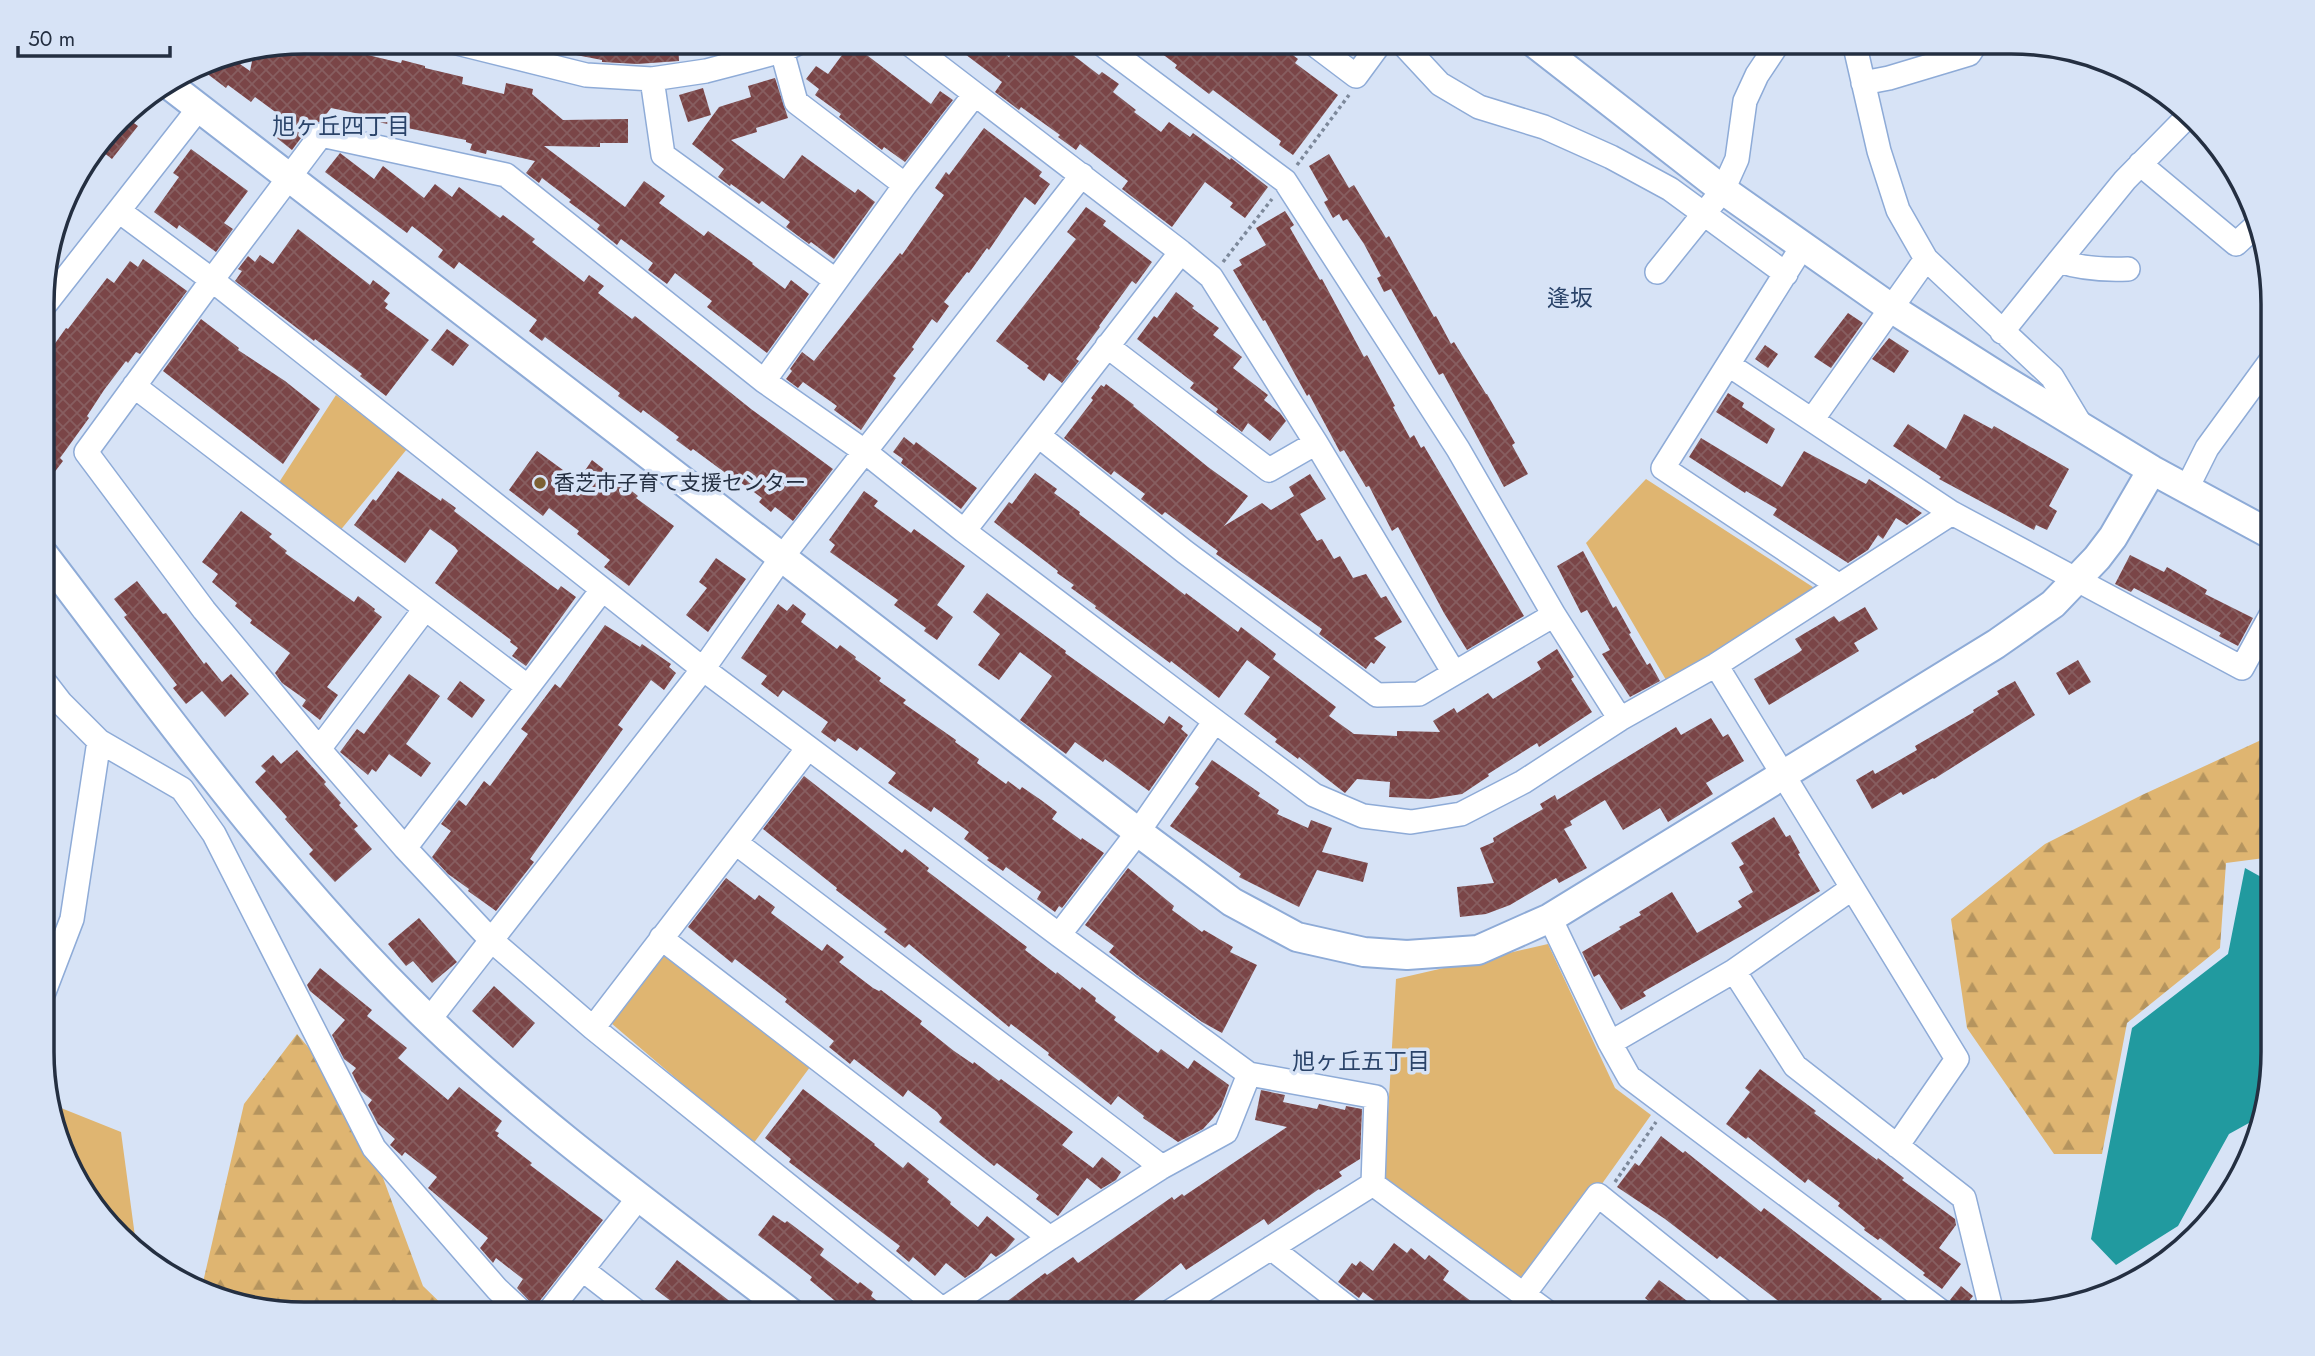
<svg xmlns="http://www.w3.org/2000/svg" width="2315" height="1356" viewBox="0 0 2315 1356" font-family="Jost,'Noto Sans JP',sans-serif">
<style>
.forest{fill:url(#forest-firs)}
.park{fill:#dfb571}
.water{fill:#219a9f}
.building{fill:url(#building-cross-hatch)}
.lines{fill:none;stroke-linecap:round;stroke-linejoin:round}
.minor-casing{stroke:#8eabd7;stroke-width:26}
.tertiary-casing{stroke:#8eabd7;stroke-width:32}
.path{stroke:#7d899b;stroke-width:3.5;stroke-dasharray:3.5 3.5;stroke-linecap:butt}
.minor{stroke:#fff;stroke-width:23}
.tertiary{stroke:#fff;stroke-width:28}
.poi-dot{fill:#7c6033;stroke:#d7e3f6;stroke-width:2.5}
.labels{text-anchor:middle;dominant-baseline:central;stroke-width:7;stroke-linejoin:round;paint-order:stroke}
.poi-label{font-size:21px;fill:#242f41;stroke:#d7e3f6;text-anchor:start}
.neighbourhood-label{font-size:23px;fill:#2a4369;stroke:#d7e3f6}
.rim{fill:none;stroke:#242f41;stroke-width:3.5}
</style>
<defs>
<pattern id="forest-firs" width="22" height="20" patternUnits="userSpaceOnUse" patternTransform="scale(1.75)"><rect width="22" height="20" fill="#dfb571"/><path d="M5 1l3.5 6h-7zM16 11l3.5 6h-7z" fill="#b5945e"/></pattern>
<pattern id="building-cross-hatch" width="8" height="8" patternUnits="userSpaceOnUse" patternTransform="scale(1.75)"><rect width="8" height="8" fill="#7a4547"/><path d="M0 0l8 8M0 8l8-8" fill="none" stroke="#875e60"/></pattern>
</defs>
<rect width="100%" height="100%" fill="#d7e3f6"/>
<!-- forest -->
<path class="forest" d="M2272 735V857L2226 863 2220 948 2127 1023 2102 1154H2054L1967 1028 1951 919 2045 844 2142 795Z
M297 1034 355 1102 423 1286 452 1314H303L236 1305 201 1291 244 1104Z"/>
<!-- park -->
<path class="park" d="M336 395 407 449 339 532 276 487Z
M1646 479 1819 591 1669 685 1586 543Z
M1548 944 1615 1088 1651 1115 1527 1289 1384 1181 1396 979Z
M663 953 813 1063 753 1144 611 1023Z
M51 1104 121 1132 136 1244 86 1197Z"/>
<!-- water -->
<path class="water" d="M2245 868 2272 883V1069L2258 1118 2229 1134 2178 1226 2116 1265 2091 1239 2132 1028 2228 954Z"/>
<!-- building -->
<path class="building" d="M304 42H314L401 63 402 60 425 66V68L463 77 462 84 504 94 506 83 533 89 532 94 563 120 628 119V143H600V147L544 146 625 207 644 181 665 196 659 203 704 236 708 231 753 263 752 264 785 289 791 280 809 294 767 353 707 307 712 301 675 273 667 284 648 270 653 263 621 239 617 245 597 229 600 225 569 202 571 200 542 178 539 183 526 173 535 161 487 150 486 154 470 150 472 144 466 142V140L373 121 374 117 331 108 321 121 310 126 292 150 273 135 285 119 255 97 251 102 228 85 226 88 197 66 204 62 230 57 250 71 254 52Z
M551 42H678L679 61 637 64 602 62V60L550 50Z
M949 42H990L1009 57 1020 42H1056L1099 75 1102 72 1119 84 1113 92 1136 110 1134 112 1161 132 1169 122 1190 137 1193 133 1230 160 1231 158 1268 187 1245 218 1230 207 1233 203 1205 182 1172 227 1122 189 1128 181 1080 144 1076 150 1058 137 1060 135 1021 107 1019 110 995 92 1002 82Z
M1169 42H1276L1298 59 1295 63 1338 95 1293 155 1279 145 1281 141 1213 90 1209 94 1175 68 1177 65 1161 53Z
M851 43 931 104 940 91 953 100 905 162 884 147 882 150 839 117 841 114 815 95 819 89 806 79 816 66 828 74Z
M775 78 788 118 756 128 757 132 731 140 784 179 802 155 855 193 858 189 875 202 834 259 811 242 809 244 786 227 790 222 762 201 759 204 731 184 730 186 718 177 724 169 692 144 719 107 751 97 748 86Z
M703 88 711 115 688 122 679 95Z
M124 116 138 126 112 159 99 149Z
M984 128 1042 172 1039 176 1050 184 1035 205 1025 197 989 250 987 248 969 273 967 272 944 302 949 306 937 323 932 319 912 347 914 349 893 376 896 378 861 430 834 410 837 406 803 382 798 388 786 379 792 371 790 369 802 352 814 361 900 253 902 255 944 195 935 188 946 172 949 175Z
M191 149 248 191 224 223 233 229 216 252 179 225 177 229 154 212 179 177 173 173Z
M340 153 374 179 383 166 424 198 435 184 452 197 459 187 500 218 503 215 535 239 532 242 584 282 589 275 604 286 598 293 632 319 635 316 751 409 833 469 793 521 775 507 771 512 759 502 762 498 736 479 735 480 693 449 691 451 676 440 679 437 643 410 641 413 618 396 620 393 545 337 542 341 529 331 537 320 459 262 454 269 438 257 443 250 412 226 407 233 325 172Z
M1329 154 1349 188 1354 185 1386 238 1389 236 1434 317 1436 316 1451 344 1454 342 1486 394H1487L1515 443 1512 445 1528 474 1504 487 1443 373 1439 375 1391 289 1384 292 1377 278 1381 276 1364 244 1347 219 1343 221 1339 214 1333 218 1324 202 1328 200 1309 166Z
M1086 207 1106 221 1103 225 1152 262 1136 284 1132 281 1099 326 1100 327 1076 359 1079 361 1062 383 1049 373 1044 381 1027 368 1029 366 996 341 1076 239 1067 232Z
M1285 211 1294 225 1290 228 1320 280 1322 279 1364 357 1367 355 1395 406 1393 407 1410 438 1414 435 1421 448 1424 446 1524 616 1467 650 1444 613 1398 527 1392 531 1369 486 1366 487 1344 450 1340 452 1309 394 1307 396 1265 320 1263 321 1233 270 1242 265 1239 260 1266 245 1256 228Z
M298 229 370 285 373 280 390 293 384 301 388 304 385 308 429 340 386 396 360 376 362 374 315 339 314 341 235 281 242 271 238 269 248 256 255 262 260 255 273 264Z
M143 259 187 291 140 354 136 352 128 363 126 361 104 390 87 416 89 418 60 458 63 461 44 486V359L66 328 68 329 107 278 114 283 130 261 138 267Z
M1176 292 1194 306 1192 308 1219 328 1213 335 1242 357 1233 368 1268 395 1264 400 1280 413 1286 421 1270 441 1248 423 1242 432 1216 412 1218 409 1190 388 1194 383 1137 339 1154 316 1157 318Z
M1848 313 1863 323 1831 368 1814 357Z
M201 319 239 348 238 350 285 381 320 409 283 464 163 371Z
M447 329 469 345 453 366 431 350Z
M1889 338 1909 351 1894 373 1872 359Z
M1765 345 1778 354 1768 368 1755 359Z
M1106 384 1134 405 1133 406 1208 467 1248 496 1224 526 1262 503 1271 510 1294 496 1289 487 1310 474 1326 499 1300 514 1317 541 1322 539 1334 559 1340 556 1353 578 1366 574 1381 598 1386 596 1402 622 1374 638 1386 647 1374 664 1371 662 1366 669 1319 634 1322 629 1216 554 1218 551 1165 512 1162 515 1141 499 1145 494 1114 471 1111 475 1064 438 1093 400 1091 398 1101 385 1104 387Z
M1728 393 1744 403 1742 407 1775 429 1767 444 1716 412Z
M1964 414 1992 429 1994 426 2069 469 2049 506 2057 511 2047 530 2036 525 2034 530 1939 479 1941 477 1893 446 1908 424 1946 449Z
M904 437 914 445 916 442 977 488 961 509 901 463 903 459 893 452Z
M1701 438 1782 487 1804 451 1866 484 1869 479 1922 513 1907 525 1896 518 1883 539 1878 535 1868 550 1848 563 1773 515 1777 509 1746 491 1745 493 1689 457Z
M537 451 578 481 592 460 638 496 636 498 674 526 629 586 604 567 610 560 577 534 579 531 549 508 543 516 509 490Z
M398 471 441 501 442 498 456 508 454 511 551 585 558 590 561 586 576 597 526 666 512 656 518 648 510 642 511 640 435 583 458 551 455 547 430 529 405 563 354 525 373 499 376 501Z
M1035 473 1057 489 1054 493 1080 512 1079 514 1185 595 1186 593 1238 632 1241 627 1262 643 1276 654 1273 659 1336 707 1329 716 1354 734 1397 736V731L1440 732 1433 721 1454 708 1457 713 1488 693 1493 699 1541 669 1537 662 1557 649 1574 677 1571 679 1592 712 1539 747 1537 743 1488 774 1489 776 1462 794 1430 799 1389 797 1390 782 1357 779 1345 793 1299 757 1298 759 1275 742 1277 739 1244 714 1270 677 1247 660 1219 698 1171 661 1170 663 1095 608 1096 606 1071 588 1074 585 1057 573 1058 571 994 522 1009 502 1012 504Z
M864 491 878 501 874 506 911 533 914 529 965 566 937 605 953 617 937 640 924 631 926 628 894 605 898 600 830 552 835 545 829 540Z
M241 511 272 534 269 537 287 551 285 553 354 602 358 596 375 609 374 611 382 617 327 687 338 695 320 720 302 706 306 700 282 683 275 673 290 653 250 623 252 620 235 606 237 603 212 582 218 574 202 562Z
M1583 551 1613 608 1616 606 1631 633 1629 634 1647 665 1650 663 1660 681 1630 697 1602 654 1610 650 1587 610 1581 613 1557 566Z
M2130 555 2164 572 2167 567 2207 590 2205 594 2253 618 2238 646 2219 636 2221 633 2134 588 2131 592 2115 584Z
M716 558 746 579 708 632 686 615 707 588 699 582Z
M137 581 163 614 166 613 204 664 206 662 222 682 231 674 249 694 225 717 202 691 186 704 173 688 177 685 124 617 127 615 114 599Z
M987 593 1066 651 1065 653 1164 724 1169 716 1183 726 1181 729 1188 735 1149 791 1105 759 1103 762 1075 742 1066 754 1020 720 1052 676 1020 652 999 680 978 665 1000 634 973 612Z
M778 604 787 611 793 604 806 614 801 622 837 649 840 645 856 657 855 659 881 678 879 681 906 700 903 703 956 740 955 742 979 759 977 763 1006 784 1008 781 1020 790 1022 787 1041 800 1057 812 1052 819 1081 840 1082 838 1104 853 1062 908 1059 906 1055 912 1037 899 1041 892 1006 867 1003 871 987 860 989 858 964 839 969 832 934 807 931 812 888 783 896 773 860 747 857 751 838 738 835 742 821 732 828 722 783 690 778 697 761 684 767 676 741 658Z
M1865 607 1878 629 1854 643 1859 651 1769 705 1754 679 1798 653 1802 650 1795 639 1834 616 1839 622Z
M605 625 640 647 642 644 671 664 669 667 676 673 664 690 651 680 618 725 623 729 530 859 534 862 496 911 468 891 469 889 448 874 432 857 451 831 441 824 459 800 466 806 484 781 490 786 528 734 521 729 555 684 560 688Z
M2078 660 2091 682 2069 695 2056 673Z
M409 674 440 696 406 744 431 763 421 777 389 754 376 772 372 769 368 775 340 752 357 729 364 734Z
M460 681 485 700 472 718 447 699Z
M2015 681 2035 715 1934 779 1933 778 1903 795 1901 792 1872 809 1856 780 1873 770 1875 774 1917 750 1915 746 1974 712 1973 710 1999 694 1997 691Z
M1711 718 1723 737 1728 734 1744 761 1706 783 1713 794 1668 822 1660 808 1623 830 1605 800 1570 821 1572 825 1564 829 1587 868 1559 883 1556 878 1510 905 1486 914 1460 917 1457 887 1494 883 1480 848 1494 842 1493 838 1543 809 1540 804 1555 795 1557 800 1676 727 1681 735Z
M297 750 326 782 324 784 341 803 339 805 358 826 354 829 372 849 335 882 309 854 313 850 285 819 287 817 255 782 266 771 261 766 273 755 281 764Z
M1212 760 1260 793 1258 796 1279 810 1277 814 1308 828 1311 820 1332 828 1322 852 1368 863 1363 882 1317 870 1299 907 1239 877 1241 874 1170 826 1199 787 1195 784Z
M804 776 902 853 905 849 929 868 927 871 1027 947 1025 950 1056 974 1057 972 1080 990 1082 987 1096 998 1095 1001 1116 1017 1114 1020 1158 1053 1161 1049 1188 1069 1194 1060 1229 1085 1221 1107 1213 1118 1203 1129 1178 1142 1143 1118 1144 1116 1118 1096 1111 1105 1048 1055 1049 1053 1011 1024 1009 1027 909 944 905 948 884 932 887 929 836 890 837 888 763 829Z
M1774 817 1786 837 1790 835 1800 853 1798 854 1820 891 1643 992 1646 996 1621 1010 1599 974 1594 977 1582 952 1621 929 1619 927 1641 915 1639 912 1672 892 1697 933 1742 907 1738 901 1753 892 1739 867 1744 864 1731 843Z
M1128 868 1174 906 1172 910 1202 932 1204 930 1233 947 1230 952 1257 965 1222 1033 1202 1022 1137 975 1109 952 1114 946 1085 925Z
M726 878 755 900 759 895 775 907 771 913 822 951 827 944 844 957 839 962 873 988 879 991 881 990 922 1021 920 1024 954 1051 973 1064 974 1062 999 1081 1001 1079 1073 1132 1062 1145 1093 1168 1102 1157 1121 1172 1116 1180 1101 1189 1087 1178 1058 1216 1036 1199 1039 1195 997 1163 994 1166 939 1122 942 1118 937 1112 908 1090 903 1097 854 1059 850 1064 829 1047 834 1041 785 1002 787 999 735 959 732 963 688 927Z
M419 918 457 962 432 983 413 961 406 966 388 944Z
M320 968 372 1010 367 1016 407 1048 398 1058 448 1100 459 1087 502 1121 495 1131 499 1133 497 1136 532 1163 530 1165 603 1220 535 1307 517 1288 523 1279 496 1258 493 1263 480 1248 488 1238 428 1188 437 1177 405 1152 402 1156 390 1145 395 1139 378 1124 368 1105 372 1100 361 1091 352 1073 356 1068 344 1059 332 1035 345 1020 310 991 307 985Z
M494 986 535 1023 513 1048 472 1011Z
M1760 1069 1816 1111 1814 1113 1877 1160 1878 1158 1904 1178 1902 1180 1955 1219 1956 1225 1939 1248 1961 1264 1942 1289 1923 1275 1925 1273 1880 1238 1878 1240 1864 1230 1865 1228 1838 1206 1840 1203 1808 1179 1805 1183 1748 1137 1746 1139 1726 1124 1750 1092 1745 1088Z
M803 1089 875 1144 874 1145 903 1168 908 1162 929 1179 927 1182 951 1202 950 1204 978 1227 987 1216 1015 1239 1005 1251 996 1257 991 1253 978 1269 965 1278 946 1263 935 1276 913 1257 909 1262 896 1251 900 1246 789 1162 791 1159 765 1138Z
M1261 1090 1285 1095 1283 1102 1317 1109 1319 1104 1345 1110 1346 1106 1362 1109 1360 1159 1339 1172 1342 1176 1320 1190 1319 1189 1268 1225 1264 1219 1186 1270 1181 1263 1132 1302 1130 1300 1111 1314H1065L1054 1303 1039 1314H990L1045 1273 1047 1275 1073 1257 1078 1263 1172 1197 1174 1200 1182 1194 1184 1196 1287 1127 1255 1120Z
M1661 1136 1683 1153 1685 1151 1761 1212 1764 1208 1882 1299 1880 1301 1896 1313H1794L1720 1256 1717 1259 1665 1219 1617 1187 1635 1163 1639 1166Z
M773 1215 785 1223 787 1221 824 1249 820 1255 858 1284 860 1282 873 1292 871 1296 893 1314H852L834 1300 810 1280 812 1277 758 1235Z
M1394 1243 1407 1253 1411 1248 1425 1260 1429 1255 1449 1271 1443 1280 1488 1314H1392L1363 1292 1359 1298 1338 1282 1352 1263 1356 1266 1360 1261 1373 1271Z
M677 1260 746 1314H688L655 1289Z
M1659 1280 1678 1294 1704 1314H1665L1645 1298Z
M1961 1286 1973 1296 1961 1311 1950 1300Z"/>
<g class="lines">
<defs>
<path id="minor" d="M453 42 586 75 652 79 706 71 782 51 800 42
M907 42 1181 252 1211 277 1316 443 1454 673
M1099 42 1285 181 1458 449 1554 615 1620 719
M1311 42 1356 76 1381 42
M1401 42 1440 84 1479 107 1544 127 1611 157 1670 189 1786 274
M1854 42 1879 151 1898 210 1926 259 2052 377 2082 427
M782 51 796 102 905 185
M652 79 663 155 835 280
M1863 83 1889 78 1969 54 1977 42
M2140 164 2236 244 2260 222
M119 211 212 280 703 669 1059 935 1249 1074 1376 1097 1373 1184
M1802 247 1663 468 1838 585
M2059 261 2125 180 2186 118
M1657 272 1723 190 1737 159 1745 101 1757 75 1779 42
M44 306 199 108
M2002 332 2059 261C2082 269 2104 270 2128 269
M1107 346 1269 470 1316 443
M1729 365 1952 513 2242 668 2272 613
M764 381 905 185 975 94
M134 386 528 687
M1812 420 1926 259
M1039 436 1185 552 1377 695 1419 694 1554 615
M2186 490 2207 448 2272 359
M964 531 1181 252
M1716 665 1957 1059 1897 1146
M44 681 61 703 99 741 182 789 214 834 374 1148 497 1289 524 1314
M319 749 425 609
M736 843 1162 1167
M405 848 602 590
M1550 918 1610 1043 1629 1077 1943 1313
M1059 935 1138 832 1215 721
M661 938 1050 1238
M1734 971 1795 1066 1964 1198 1992 1313
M44 992 72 919 99 741
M429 1020 703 669 782 557 1082 175
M593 1028 808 748
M1610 1043 1734 971 1851 889
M1373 1184 1550 1314
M1271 1248 1356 1314
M583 1270 640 1314
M1524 1294 1598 1195 1746 1314
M942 1310 1050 1238 1162 1167 1226 1132 1249 1074
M547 1314 640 1196
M948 1314 593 1028 491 940 405 848 319 749 204 610 86 452 212 280 321 135 506 175 764 381 864 451 964 531 1215 721 1314 795 1363 816 1411 822 1461 814 1523 782 1620 719 1716 665 1952 513
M1166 1314 1373 1184"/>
<path id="tertiary" d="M1533 42 1723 190 1891 308 2001 378 2152 470 2272 535
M168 84 1138 832 1232 902 1297 937 1364 952 1407 955 1478 950 1550 918 1996 644 2053 604 2097 558 2113 537 2152 470
M44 555C166 715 283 879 428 1019 541 1128 669 1219 792 1314"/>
</defs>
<!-- minor casing -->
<use href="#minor" class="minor-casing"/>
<!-- tertiary casing -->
<use href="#tertiary" class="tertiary-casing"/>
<!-- path -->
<path class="path" d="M1297 165 1349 95
M1223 262 1272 199
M1615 1182 1656 1122"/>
<!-- minor -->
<use href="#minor" class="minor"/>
<!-- tertiary -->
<use href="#tertiary" class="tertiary"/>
</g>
<!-- markers -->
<circle class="poi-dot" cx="540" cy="483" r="7"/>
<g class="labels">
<!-- poi labels -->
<g class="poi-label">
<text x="554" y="483">香芝市子育て支援センター</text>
</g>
<!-- neighbourhood labels -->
<g class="neighbourhood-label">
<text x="341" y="126">旭ヶ丘四丁目</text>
<text x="1570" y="298">逢坂</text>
<text x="1361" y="1061">旭ヶ丘五丁目</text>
</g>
</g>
<!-- crop -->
<path d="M0 0H2315V1356H0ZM304 54H2011A250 250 0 0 1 2261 304V1052A250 250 0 0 1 2011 1302H304A250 250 0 0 1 54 1052V304A250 250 0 0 1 304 54Z" fill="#d7e3f6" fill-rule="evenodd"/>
<path class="rim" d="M304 54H2011A250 250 0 0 1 2261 304V1052A250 250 0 0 1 2011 1302H304A250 250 0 0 1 54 1052V304A250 250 0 0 1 304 54Z"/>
<!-- scale -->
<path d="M18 46v10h152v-10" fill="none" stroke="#242f41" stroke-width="3.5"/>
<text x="28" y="46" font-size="21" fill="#242f41" stroke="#d7e3f6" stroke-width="5" paint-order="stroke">50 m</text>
</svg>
